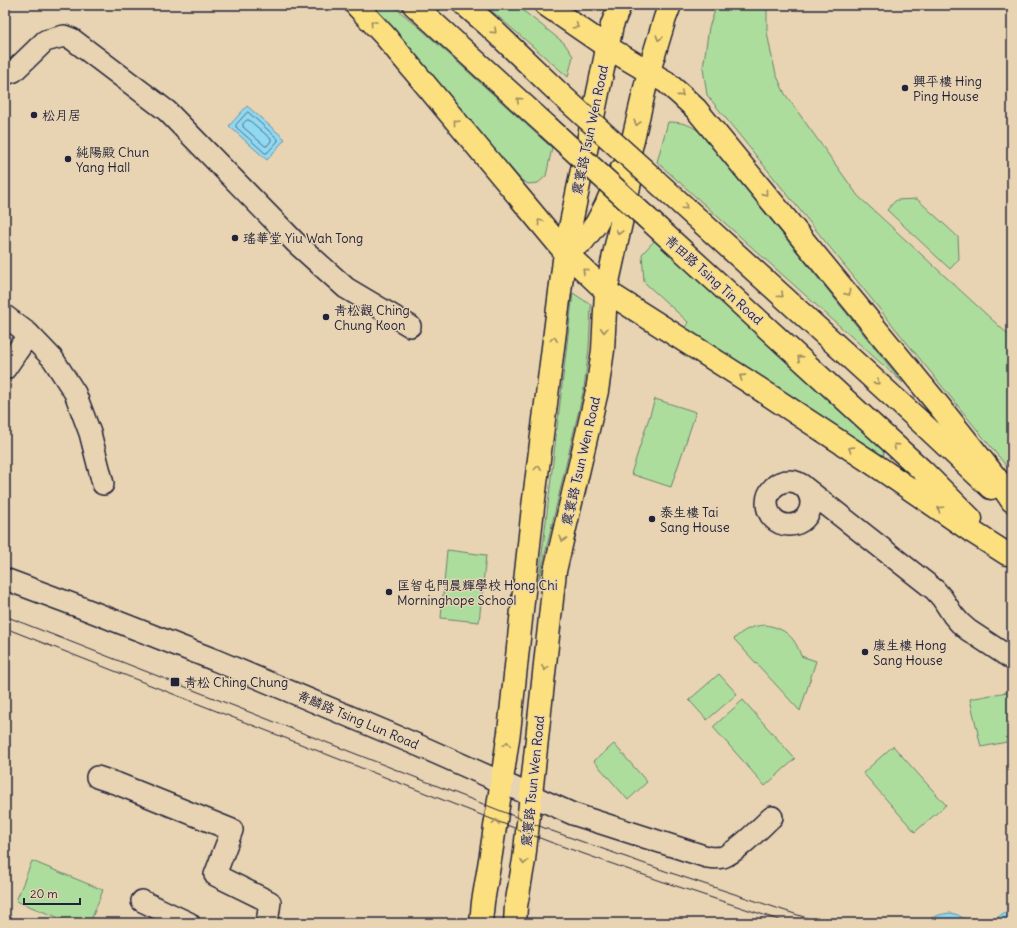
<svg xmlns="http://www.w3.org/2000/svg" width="1017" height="928" viewBox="0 0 1017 928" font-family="Delius,'LXGW WenKai TC',sans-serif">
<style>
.green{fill:#addd9d;stroke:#68806c}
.water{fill:#90d9f1;stroke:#6490a8}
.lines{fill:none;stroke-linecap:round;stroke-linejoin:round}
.shore{stroke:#4e6b84;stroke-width:1}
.minor-casing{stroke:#22223b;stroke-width:24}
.major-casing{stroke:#22223b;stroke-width:25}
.minor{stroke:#e8d4b2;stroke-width:21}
.major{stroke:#fce080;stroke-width:22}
.tram{stroke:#22223b;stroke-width:1}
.major-bridge-casing{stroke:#22223b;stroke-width:25;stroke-linecap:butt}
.major-bridge{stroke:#fce080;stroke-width:22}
.oneway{stroke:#9a8a61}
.poi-dot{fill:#22223b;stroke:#e8d4b2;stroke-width:1.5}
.labels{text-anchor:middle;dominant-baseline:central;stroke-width:3;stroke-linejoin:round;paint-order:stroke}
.poi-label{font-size:13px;fill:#22223b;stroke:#e8d4b2;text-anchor:start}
.street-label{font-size:13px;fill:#22223b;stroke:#e8d4b2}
</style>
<rect width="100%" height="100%" fill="#e8d4b2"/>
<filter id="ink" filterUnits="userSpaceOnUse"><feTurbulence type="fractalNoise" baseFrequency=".025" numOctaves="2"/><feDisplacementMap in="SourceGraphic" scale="8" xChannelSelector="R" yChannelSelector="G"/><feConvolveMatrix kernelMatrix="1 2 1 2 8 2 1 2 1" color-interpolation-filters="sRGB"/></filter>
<g filter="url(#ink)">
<!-- green -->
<path class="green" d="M370 5H392L420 28 552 148 546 176 538 183 528 184 520 179Z
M485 5H516L564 43 573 56 568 77Z
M717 5H767V32L771 53 776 74 785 94 858 196 1012 338V473L707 95 703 68 709 27Z
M668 122C682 122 689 124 700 132L903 383 657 162Z
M917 199 958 237 959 259 950 269 887 210 896 200Z
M655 240 883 450 884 456 684 331 688 322 644 282 642 254Z
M573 293 591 305 589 348 584 388 539 580Z
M655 399 696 412 671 487 631 474Z
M447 550 486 555 479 622 441 618Z
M765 625C785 628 795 637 801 656L816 661 800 711 734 639C743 630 752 626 765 625Z
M719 674 737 694 707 720 689 700Z
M1012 691V741L981 747 970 699Z
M743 700 795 759 765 786 713 727Z
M614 744 647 782 628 800 594 761Z
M893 746 946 805 915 832 863 773Z
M32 861 103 890 90 923H72L16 901Z"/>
<!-- water -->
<path class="water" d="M247 106 285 139 267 160 229 126Z
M1012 907V923H989L994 920Z
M951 913 958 915 971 923H925C933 916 940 914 951 913Z"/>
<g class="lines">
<!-- shore -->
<path class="shore" d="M248 112 278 139V141L267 153H265L236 127V125Z
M247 120H249L271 139V141L267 146H265L243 127V124Z"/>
<defs>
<path id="minor" d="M5 74 14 71 45 41 64 36 72 39 167 111 296 243 346 288 410 326
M5 316 29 334 53 359 75 393 90 433 103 484
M5 369 29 334
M767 503a22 22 0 1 1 44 0a22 22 0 1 1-44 0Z
M804 487 935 590 942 598 953 615 960 623 968 630 1012 659
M5 579 80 607 215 660 420 746 573 814 707 857C713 858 718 858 723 857 737 852 760 828 772 817
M97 777 118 784 232 830 215 875 270 902 267 923
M142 901 189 923"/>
<path id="major" d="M356 5 385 36 565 252 606 291 746 380 878 467 971 531 1007 554
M414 5 548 127
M465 5 488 25 559 93
M546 5 607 47 666 82 681 95 696 109 940 407 997 479 1012 501
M656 181 924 425 991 488
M648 219 924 472 971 519
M565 252 583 241 596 224 606 205 621 170
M481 923 483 902 491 854 509 732 533 507 565 252 612 25 620 5
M515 923 516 906 524 860 555 571 597 391 603 350 606 291 630 182V152L649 71 665 18 670 5"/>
</defs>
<!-- minor casing -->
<use href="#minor" class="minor-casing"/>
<!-- major casing -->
<use href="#major" class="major-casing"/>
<!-- minor -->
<use href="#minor" class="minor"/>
<!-- major -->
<use href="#major" class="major"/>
<!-- tram -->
<path class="tram" d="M5 616 552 831 668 872 822 923
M5 628 550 842 661 881 788 923"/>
<defs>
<path id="major-bridge" d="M559 93 656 181
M548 127 648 219"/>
</defs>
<!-- major-bridge casing -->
<use href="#major-bridge" class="major-bridge-casing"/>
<!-- major-bridge -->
<use href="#major-bridge" class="major-bridge"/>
</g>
<!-- one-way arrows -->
<defs><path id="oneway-chevron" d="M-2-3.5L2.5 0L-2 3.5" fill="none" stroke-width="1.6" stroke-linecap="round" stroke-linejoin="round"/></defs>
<g class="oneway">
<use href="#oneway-chevron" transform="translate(373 23) rotate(-131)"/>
<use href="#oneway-chevron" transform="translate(576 26) rotate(34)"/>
<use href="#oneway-chevron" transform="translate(494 31) rotate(44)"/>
<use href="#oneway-chevron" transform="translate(659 38) rotate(106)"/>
<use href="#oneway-chevron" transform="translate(681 94) rotate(40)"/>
<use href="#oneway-chevron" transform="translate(519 100) rotate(-138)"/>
<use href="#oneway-chevron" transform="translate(456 122) rotate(-130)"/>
<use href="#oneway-chevron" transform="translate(637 123) rotate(104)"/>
<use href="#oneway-chevron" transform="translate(765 193) rotate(51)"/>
<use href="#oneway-chevron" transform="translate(685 207) rotate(42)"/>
<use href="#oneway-chevron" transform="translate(540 222) rotate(-130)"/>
<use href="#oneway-chevron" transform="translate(619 232) rotate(102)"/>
<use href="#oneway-chevron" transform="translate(585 271) rotate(-137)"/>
<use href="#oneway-chevron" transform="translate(848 293) rotate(51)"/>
<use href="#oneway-chevron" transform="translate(781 295) rotate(42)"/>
<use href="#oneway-chevron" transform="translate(604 330) rotate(93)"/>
<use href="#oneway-chevron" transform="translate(554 339) rotate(-83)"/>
<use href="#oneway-chevron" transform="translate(800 358) rotate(-138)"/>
<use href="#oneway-chevron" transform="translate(742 377) rotate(-147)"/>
<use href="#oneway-chevron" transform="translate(877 382) rotate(42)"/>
<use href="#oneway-chevron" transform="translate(896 446) rotate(-138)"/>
<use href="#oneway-chevron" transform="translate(851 449) rotate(-147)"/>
<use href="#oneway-chevron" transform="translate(538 468) rotate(-83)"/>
<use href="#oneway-chevron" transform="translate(940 509) rotate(-145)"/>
<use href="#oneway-chevron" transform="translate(563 539) rotate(103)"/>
<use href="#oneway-chevron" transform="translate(545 668) rotate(96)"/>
<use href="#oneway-chevron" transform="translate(507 744) rotate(-82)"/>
<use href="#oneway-chevron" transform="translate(496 822) rotate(-82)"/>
<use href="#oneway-chevron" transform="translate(524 862) rotate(99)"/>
</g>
</g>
<!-- markers -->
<g class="poi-dot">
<circle cx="905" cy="88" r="4"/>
<circle cx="34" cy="115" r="4"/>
<circle cx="68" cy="159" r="4"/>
<circle cx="235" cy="238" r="4"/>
<circle cx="326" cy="317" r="4"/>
<circle cx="652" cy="519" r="4"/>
<circle cx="389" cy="592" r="4"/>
<circle cx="865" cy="652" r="4"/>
<rect x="170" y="677" width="10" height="10" rx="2"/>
</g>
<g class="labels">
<!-- poi labels -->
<g class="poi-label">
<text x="913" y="81">興平樓 Hing<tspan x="913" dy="15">Ping House</tspan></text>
<text x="42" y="115">松月居</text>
<text x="76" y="152">純陽殿 Chun<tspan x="76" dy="15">Yang Hall</tspan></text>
<text x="243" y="238">瑤華堂 Yiu Wah Tong</text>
<text x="334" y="310">青松觀 Ching<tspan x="334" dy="15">Chung Koon</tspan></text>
<text x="660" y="512">泰生樓 Tai<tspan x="660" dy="15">Sang House</tspan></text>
<text x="397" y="585">匡智屯門晨輝學校 Hong Chi<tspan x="397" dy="15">Morninghope School</tspan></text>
<text x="873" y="645">康生樓 Hong<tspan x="873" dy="15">Sang House</tspan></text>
<text x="184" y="682">青松 Ching Chung</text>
</g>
<!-- street labels -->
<g class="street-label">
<text transform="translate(590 130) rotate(-78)">震寰路 Tsun Wen Road</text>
<text transform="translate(714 280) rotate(42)">青田路 Tsing Tin Road</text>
<text transform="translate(581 461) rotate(-77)">震寰路 Tsun Wen Road</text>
<text transform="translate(358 720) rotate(23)">青麟路 Tsing Lun Road</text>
<text transform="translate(533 781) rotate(-84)">震寰路 Tsun Wen Road</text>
</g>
</g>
<!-- margin -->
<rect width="1017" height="928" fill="none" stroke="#e8d4b2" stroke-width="20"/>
<rect x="10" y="10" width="997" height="908" fill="none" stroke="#22223b" stroke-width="1.5" filter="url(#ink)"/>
<!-- scale -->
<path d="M24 898v6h56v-6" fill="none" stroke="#22223b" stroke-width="2"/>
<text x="30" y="898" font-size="12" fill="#22223b" stroke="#e8d4b2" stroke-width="3" paint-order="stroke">20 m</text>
</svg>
